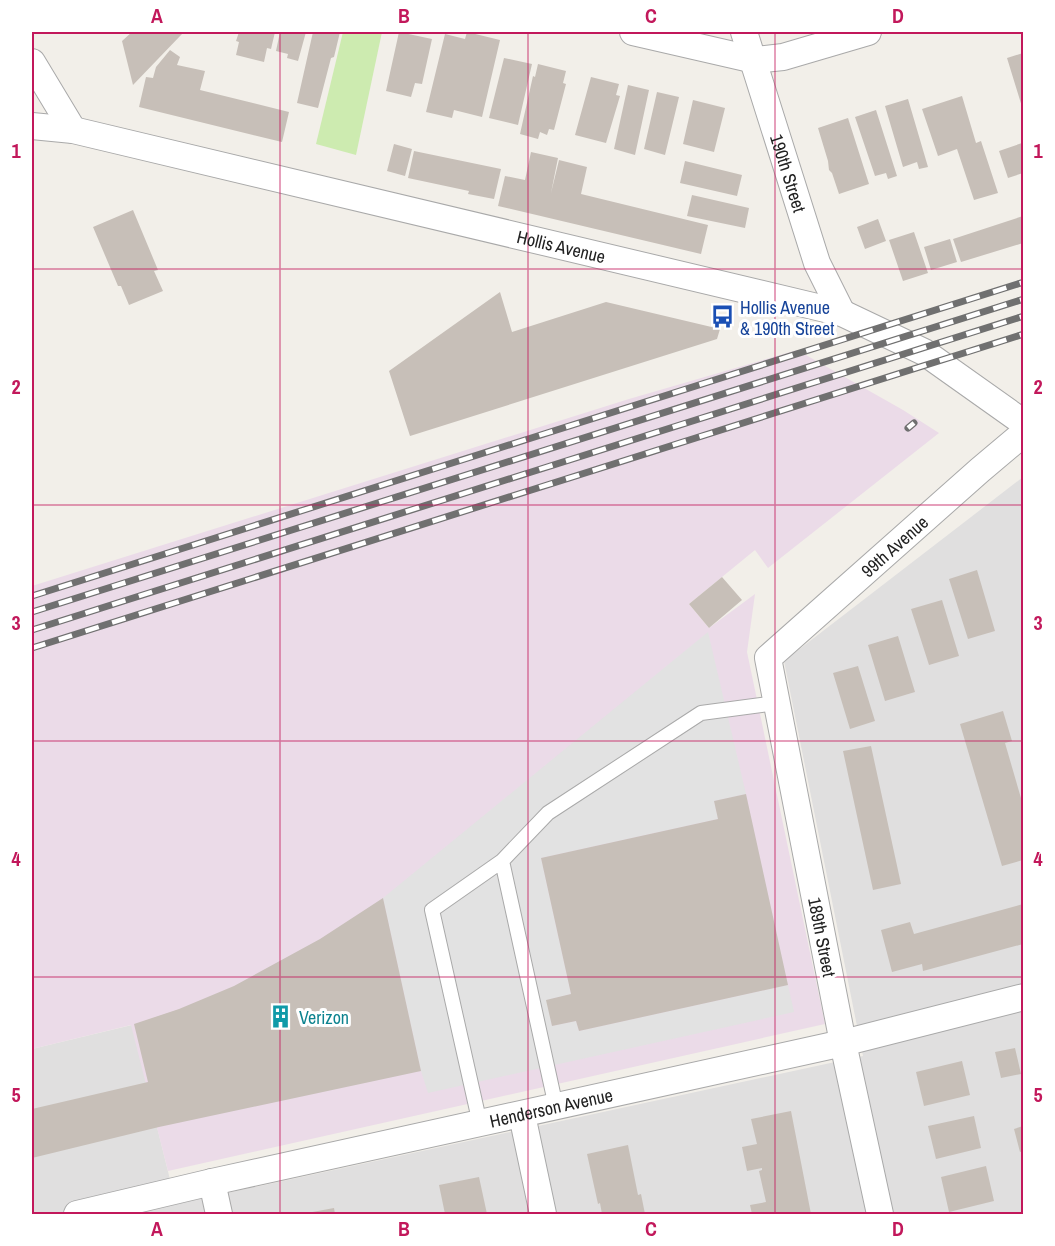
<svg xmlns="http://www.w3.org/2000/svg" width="1055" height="1246" viewBox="0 0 1055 1246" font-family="'Archivo Narrow',sans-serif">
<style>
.residential{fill:#e0dfdf}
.industrial{fill:#ebdbe8}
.grass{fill:#cdebb0}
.parking{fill:#e2e2e2}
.building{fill:#c7bfb8}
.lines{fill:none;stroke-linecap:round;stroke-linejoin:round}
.service-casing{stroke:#a9a9a9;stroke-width:16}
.minor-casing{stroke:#a9a9a9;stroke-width:28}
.service{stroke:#fff;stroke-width:14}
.minor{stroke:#fff;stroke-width:26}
.rail-casing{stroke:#707070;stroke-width:7}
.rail{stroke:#fff;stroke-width:4.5;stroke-dasharray:14;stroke-linecap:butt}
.grid{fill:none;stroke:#c2185b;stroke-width:1.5;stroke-opacity:0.55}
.labels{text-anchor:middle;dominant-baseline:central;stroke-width:6;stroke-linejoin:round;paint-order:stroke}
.street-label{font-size:18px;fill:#222;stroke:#fff}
.transit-label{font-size:18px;fill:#164399;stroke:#fff;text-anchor:start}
.culture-label{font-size:18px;fill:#0d838f;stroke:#fff;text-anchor:start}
.neatline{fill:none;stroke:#c2185b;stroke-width:2}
.grid-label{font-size:20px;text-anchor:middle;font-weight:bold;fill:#c2185b}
</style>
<rect width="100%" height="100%" fill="#f2efe9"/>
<!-- residential -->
<path class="residential" d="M1023 477V1214H32V1049L132 1025 176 1204 863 1056 784 661Z"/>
<!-- industrial -->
<path class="industrial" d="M797 350 903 410 939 433 768 568 755 550 689 604 709 628 755 594 747 652 825 1024 168 1171 131 1025 32 1049V586L629 399Z"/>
<!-- grass -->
<path class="grass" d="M343 32H382L356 155 316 144Z"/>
<!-- parking -->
<path class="parking" d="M708 632 746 794 714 801 718 819 541 858 571 994 547 1000 552 1026 576 1021 579 1031 788 985 794 1012 428 1093 421 1071 383 898Z"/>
<!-- building -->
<path class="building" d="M132 32H179L182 34 133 85 122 41Z
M239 32H275L271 49 267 48 264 62 236 55 239 42 236 41Z
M280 32H306L298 61 287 58 288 54 276 51Z
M313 32H340L334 57 331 58 318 108 297 103Z
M399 32 432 39 422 84 415 83 411 97 386 91Z
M467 32 500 40 482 117 454 110 452 118 426 112 445 34 465 39Z
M170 50 180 57 177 65 205 71 200 90 289 112 282 142 139 107 146 77 153 78 156 67Z
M1023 53V110L1007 58Z
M504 58 532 64 518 125 489 118Z
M538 64 566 71 563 83 566 84 554 130 549 129 547 135 540 132 538 139 520 134 533 76 535 77Z
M591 77 619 84 616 95 620 96 606 143 575 135Z
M628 85 649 90 635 155 614 149Z
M657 92 679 97 665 155 644 149Z
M962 96 976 143 981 141 998 193 974 200 957 149 938 156 922 109Z
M908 99 928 167 919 169 917 162 903 167 885 106Z
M693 100 725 108 714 152 683 144Z
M876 110 897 176 888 179 886 173 875 176 855 117Z
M848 118 869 184 839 194 832 173 829 170 828 161 818 128Z
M1022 143 1023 149V173L1008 178 999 151Z
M394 144 412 149 405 176 387 171Z
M414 151 501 169 494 199 468 194 469 191 408 178Z
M531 152 558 158 551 193 559 160 587 167 581 194 708 225 701 254 498 206 505 176 525 180Z
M685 161 742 175 737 196 680 183Z
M692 195 749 208 745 228 687 216Z
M133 210 158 270 154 271 163 291 129 305 121 286H118L93 227Z
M1023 216V243L961 262 953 239Z
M878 219 886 241 865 249 857 227Z
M914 232 928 273 903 281 889 240Z
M950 239 957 262 931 270 924 247Z
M500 292 512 332 606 302 720 329 717 339 410 436 389 371Z
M977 570 995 631 968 639 949 579Z
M722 577 742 600 709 628 689 604Z
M942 600 959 656 929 665 911 609Z
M898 636 915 692 885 701 868 645Z
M858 666 875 721 850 729 833 673Z
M1003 711 1012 741 1005 743 1023 805V860L1002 866 960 724Z
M871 746 901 884 873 890 843 751Z
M746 794 788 985 579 1031 576 1021 552 1026 546 1000 571 994 541 858 718 819 714 801Z
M383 898 421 1071 159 1127 32 1158V1109L148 1082 134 1024 179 1009 234 986 320 939Z
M1023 904V944L923 971 922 964 892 972 881 930 910 922 914 934Z
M1015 1048 1021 1074 1001 1078 995 1052Z
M962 1061 970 1095 924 1106 916 1072Z
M791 1111 811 1214H752L750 1205 766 1202 759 1171 762 1170V1168L747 1171 742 1147 757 1144 751 1119Z
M974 1116 981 1148 936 1159 928 1126Z
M1023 1126V1151L1020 1152 1014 1129Z
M628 1145 638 1195 641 1194 645 1214H602L600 1203 598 1204 587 1154Z
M986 1166 994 1201 949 1212 941 1177Z
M479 1177 487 1214H445L439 1185Z
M334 1208 335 1214H307V1213Z"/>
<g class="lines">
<defs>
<path id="service" d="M502 861 548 813 701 713 776 703
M480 1124 432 910 502 861 556 1107"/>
<g id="minor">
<path d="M633 32 755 60 783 57 868 32"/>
<path id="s1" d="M744 32 817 263 842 313"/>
<path d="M32 62 73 130"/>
<path id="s2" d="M32 126 73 130 842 313 924 352 1024 423"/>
<path d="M522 1115 543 1214"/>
<path d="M212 1182 219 1214"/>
<path id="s3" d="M77 1214 212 1182 843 1043 1024 997"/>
<path id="s4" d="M880 1214 843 1043 768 658 980 470 1024 433"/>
</g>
</defs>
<!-- service casing -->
<use href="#service" class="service-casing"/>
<!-- minor casing -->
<use href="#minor" class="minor-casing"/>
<!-- service -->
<use href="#service" class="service"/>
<!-- minor -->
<use href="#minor" class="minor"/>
<defs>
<path id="rail" d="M908 428 914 423
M32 596 1024 282
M32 612 1024 299
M32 630 1024 316
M32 648 1024 334"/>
</defs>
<!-- rail casing -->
<use href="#rail" class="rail-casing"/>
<!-- rail -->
<use href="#rail" class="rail"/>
</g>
<!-- grid -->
<path class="grid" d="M280 32V1214M528 32V1214M775 32V1214M32 269H1024M32 505H1024M32 741H1024M32 977H1024"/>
<!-- icons -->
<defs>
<symbol id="bus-bare" viewBox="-9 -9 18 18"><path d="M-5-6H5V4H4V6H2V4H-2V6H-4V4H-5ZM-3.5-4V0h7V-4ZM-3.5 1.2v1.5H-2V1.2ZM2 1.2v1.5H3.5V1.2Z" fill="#1a4fb4" stroke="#fff" stroke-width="2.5" paint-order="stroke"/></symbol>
<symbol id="building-bare" viewBox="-9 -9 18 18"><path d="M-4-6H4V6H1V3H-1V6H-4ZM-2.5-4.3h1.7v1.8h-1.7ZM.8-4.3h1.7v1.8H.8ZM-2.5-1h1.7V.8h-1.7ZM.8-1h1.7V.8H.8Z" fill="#0f9aa8" stroke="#fff" stroke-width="2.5" paint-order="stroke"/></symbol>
</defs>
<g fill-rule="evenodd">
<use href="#bus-bare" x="706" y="300" width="33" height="33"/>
<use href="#building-bare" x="264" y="1000" width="33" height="33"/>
</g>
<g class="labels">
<!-- street labels -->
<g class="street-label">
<text stroke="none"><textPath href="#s1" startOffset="148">190th Street</textPath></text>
<text stroke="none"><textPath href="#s2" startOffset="543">Hollis Avenue</textPath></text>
<text stroke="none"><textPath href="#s4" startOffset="736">99th Avenue</textPath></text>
<text transform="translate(822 937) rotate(79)">189th Street</text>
<text stroke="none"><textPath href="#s3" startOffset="486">Henderson Avenue</textPath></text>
</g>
<!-- transit labels -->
<g class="transit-label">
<text x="740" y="307">Hollis Avenue<tspan x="740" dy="21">&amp; 190th Street</tspan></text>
</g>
<!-- culture labels -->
<g class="culture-label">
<text x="299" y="1017">Verizon</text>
</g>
</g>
<!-- border -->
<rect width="1055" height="1246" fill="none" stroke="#ffffff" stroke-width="66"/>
<rect x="33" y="33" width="989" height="1180" class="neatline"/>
<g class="grid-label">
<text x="157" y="23">A</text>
<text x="404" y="23">B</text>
<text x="651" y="23">C</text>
<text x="898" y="23">D</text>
<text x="16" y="158">1</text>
<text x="1038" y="158">1</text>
<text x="16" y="394">2</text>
<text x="1038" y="394">2</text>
<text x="16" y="630">3</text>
<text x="1038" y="630">3</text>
<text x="16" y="866">4</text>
<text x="1038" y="866">4</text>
<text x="16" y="1102">5</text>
<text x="1038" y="1102">5</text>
<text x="157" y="1236">A</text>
<text x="404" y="1236">B</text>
<text x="651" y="1236">C</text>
<text x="898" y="1236">D</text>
</g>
</svg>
